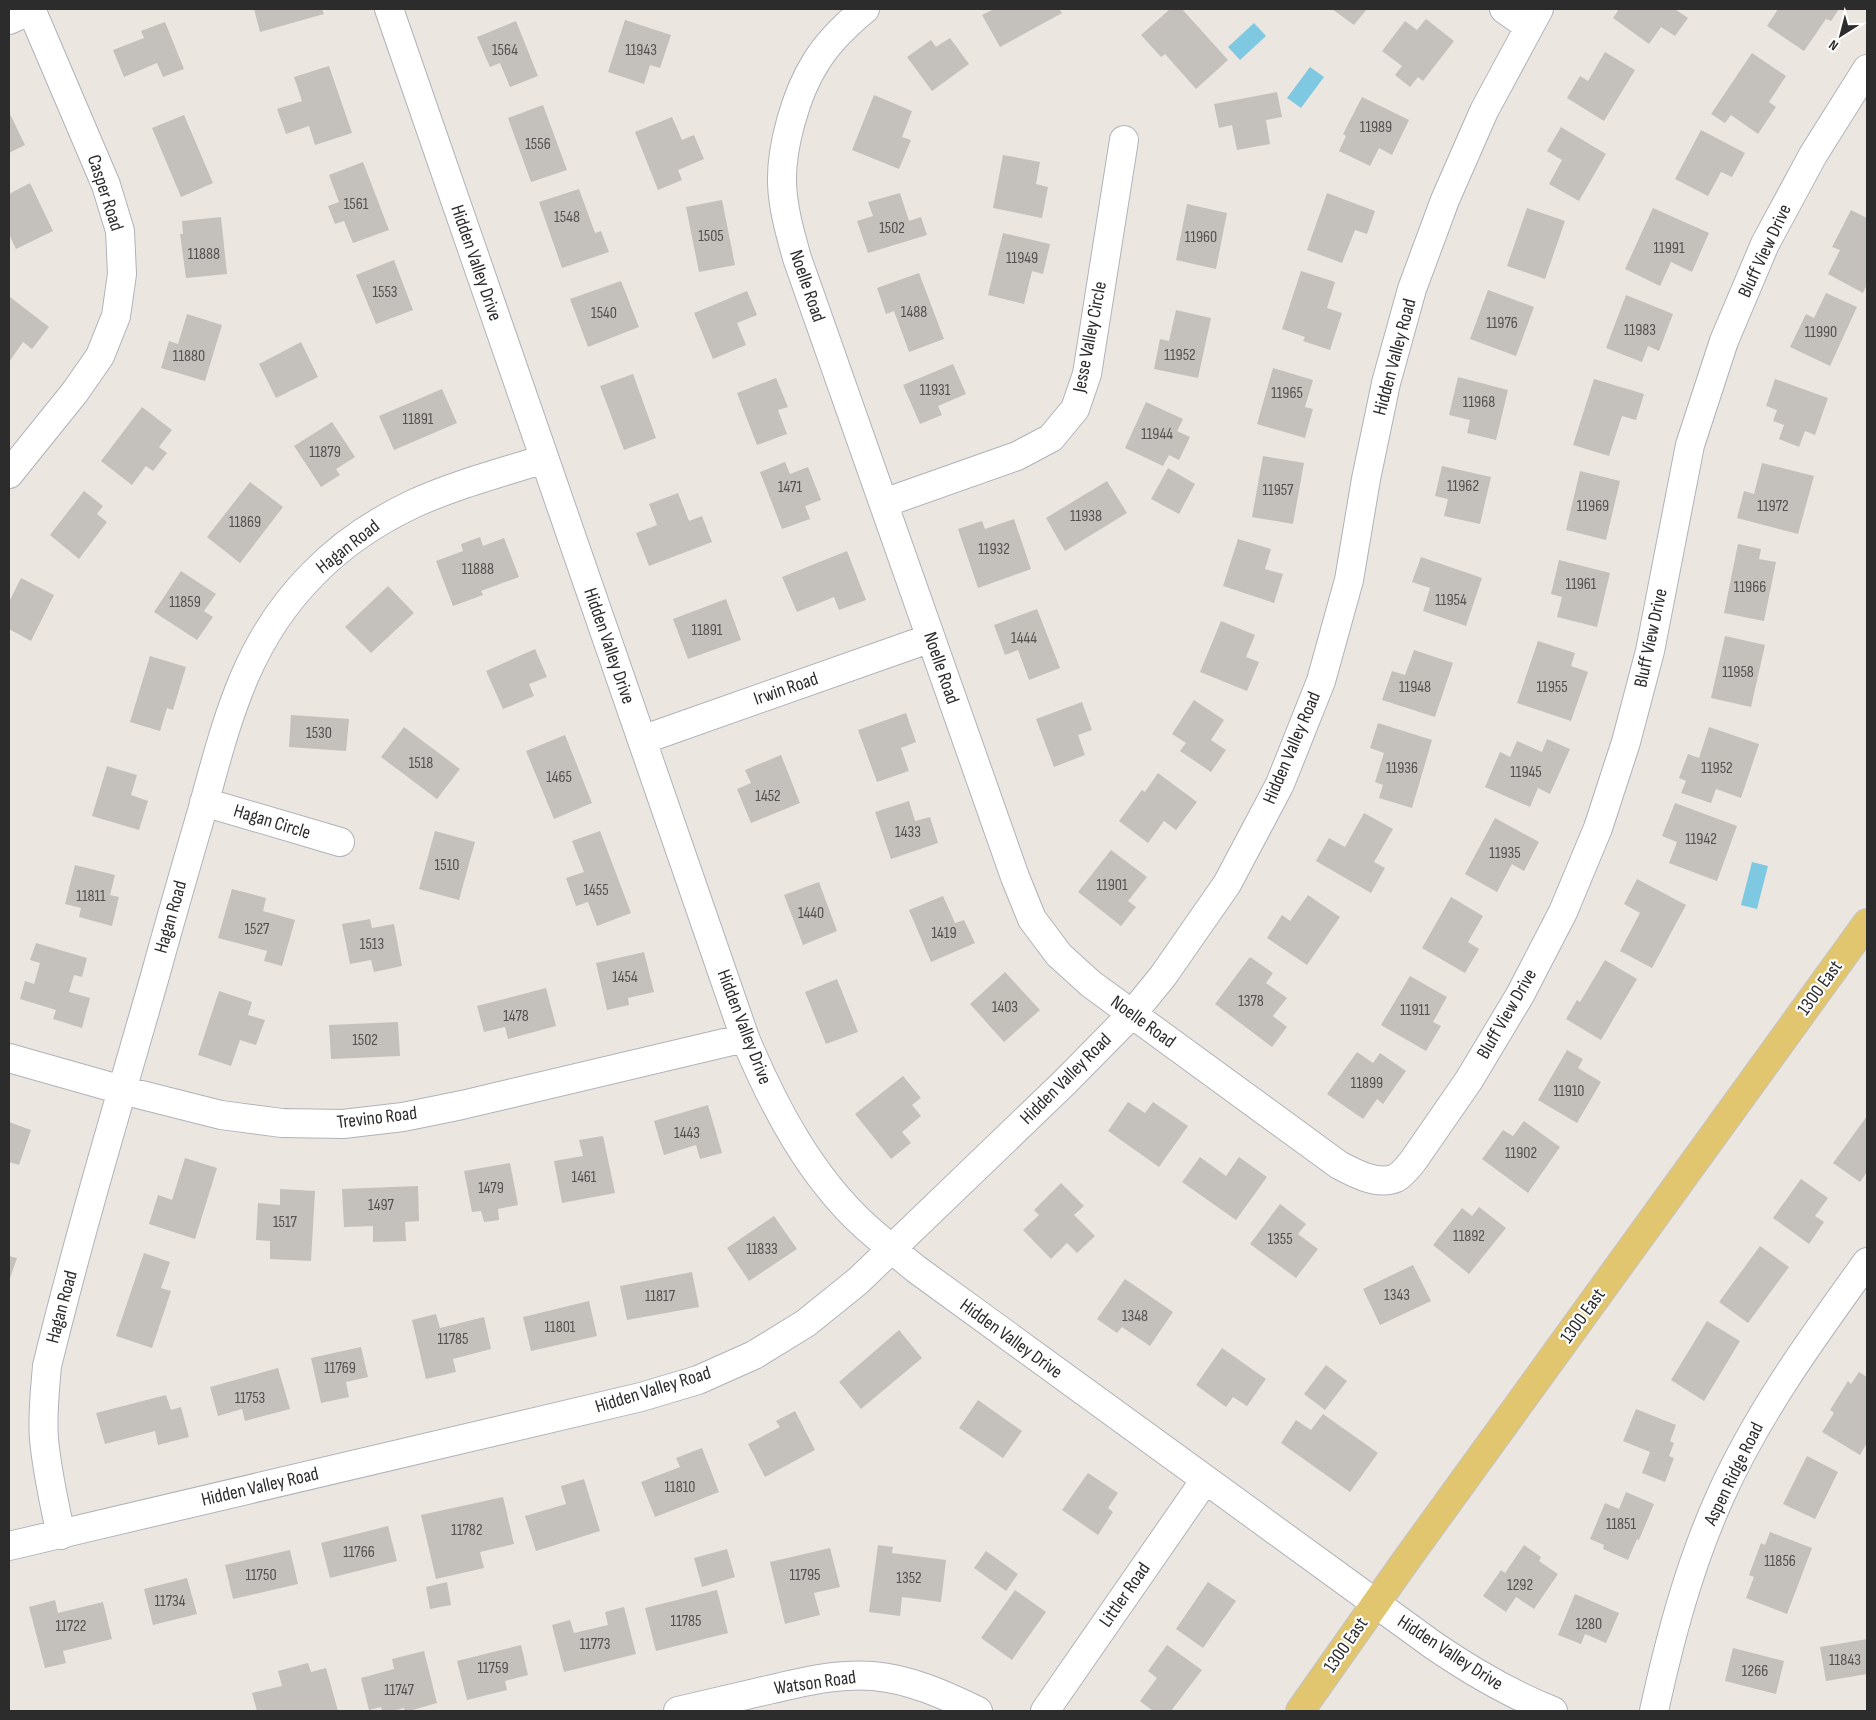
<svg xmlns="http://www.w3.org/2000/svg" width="1876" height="1720" viewBox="0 0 1876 1720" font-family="'Sofia Sans Condensed',sans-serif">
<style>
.water{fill:#7fc8e1}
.building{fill:#c4c0bc}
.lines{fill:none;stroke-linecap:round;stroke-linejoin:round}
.minor-casing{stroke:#b0b2ba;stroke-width:30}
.major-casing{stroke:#c4c4c4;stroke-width:30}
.minor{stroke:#fff;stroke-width:28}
.major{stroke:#e1c66f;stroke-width:28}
.labels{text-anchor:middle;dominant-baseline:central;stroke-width:4.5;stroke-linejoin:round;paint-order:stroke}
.number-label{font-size:16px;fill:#525150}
.street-label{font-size:19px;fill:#2c2c2c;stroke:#fff}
</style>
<rect width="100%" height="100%" fill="#ece6e0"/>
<!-- water -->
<path class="water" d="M1254 23 1266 36 1240 60 1228 47Z
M1310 67 1324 77 1301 108 1287 98Z
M1752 862 1768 866 1757 909 1741 905Z"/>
<!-- building -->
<path class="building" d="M254 9H322L324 14 260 32Z
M994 9H1059L1062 13 1000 47 982 15Z
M1170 9H1182L1228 60 1196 89 1165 54 1161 57 1141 35Z
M1332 9H1367L1354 25Z
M1619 9H1675L1688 18 1675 36 1661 27 1649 44 1613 18Z
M1778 9H1839L1831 21 1826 19 1804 51 1767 26Z
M1426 19 1454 41 1423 81 1418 77 1410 87 1395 75 1402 66 1382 51 1405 21 1417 30Z
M625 20 671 35 660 68 650 65 644 84 608 72Z
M516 21 538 76 510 87 500 63 490 67 477 37Z
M165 22 184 69 163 77 157 63 124 77 113 50 144 38 141 31Z
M950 38 969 64 932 91 907 57 931 40 936 47Z
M1605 52 1635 70 1604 121 1567 98 1580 76 1588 81Z
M1752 53 1786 76 1769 102 1776 107 1758 134 1731 115 1725 123 1711 114Z
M329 66 352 133 315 145 309 126 286 134 277 109 302 101 294 77Z
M1277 92 1282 117 1266 120 1270 144 1237 150 1232 125 1219 128 1214 104Z
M874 95 912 111 902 137 911 140 899 169 852 150Z
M1362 97 1409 120 1392 155 1379 148 1370 166 1339 151 1346 136 1343 134Z
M543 105 567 170 531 182 508 118Z
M9 112 25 145 9 153Z
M184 115 213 183 181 197 152 128Z
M672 117 682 140 694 135 704 159 678 170 682 180 658 190 635 132Z
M1561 127 1606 154 1579 201 1549 184 1562 160 1547 151Z
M1701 130 1745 153 1732 177 1721 172 1708 196 1675 179Z
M1003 155 1040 162 1036 184 1048 187 1042 218 993 208Z
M363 162 389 230 353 243 344 221 335 224 328 206 339 202 329 175Z
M30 183 53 231 16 249 9 234V194Z
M579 189 595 233 601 231 609 252 562 268 539 202Z
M900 193 909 221 921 217 927 235 868 253 857 221 873 216 868 202Z
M1327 193 1375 211 1367 234 1355 230 1342 263 1307 250Z
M722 200 735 265 699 272 686 207Z
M1187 204 1227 213 1216 269 1176 260Z
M1527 208 1565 221 1545 279 1507 266Z
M1653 208 1709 233 1692 272 1671 262 1660 286 1625 269Z
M1851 210 1867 218V284L1863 293 1828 274 1840 250 1832 247Z
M221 217 227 274 186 278 180 234H183L182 221Z
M1003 233 1050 244 1043 274 1032 271 1024 304 988 295Z
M394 260 413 310 376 324 356 275Z
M1301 271 1335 282 1327 308 1342 313 1330 350 1303 341 1305 337 1282 329Z
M919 273 944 339 909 352 894 311 886 314 877 288Z
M621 281 639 327 588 347 570 299Z
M1488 290 1534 307 1516 356 1470 339Z
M747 291 757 315 737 323 746 345 713 359 694 313Z
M1826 293 1857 307 1830 366 1790 347 1806 314 1814 318Z
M1626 295 1673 314 1659 351 1648 346 1642 362 1606 348Z
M10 297 49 327 32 349 23 342 9 362Z
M1176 310 1211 318 1198 378 1154 369 1160 339 1169 341Z
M187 314 222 325 205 381 161 368 169 341 178 344Z
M301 342 318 377 276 398 259 364Z
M953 364 966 394 938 406 942 415 920 424 903 385Z
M1273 368 1313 380 1305 407 1313 409 1305 438 1257 424Z
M633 374 656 438 624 450 600 386Z
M1458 377 1508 390 1496 440 1467 433 1470 420 1449 415Z
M776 378 788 407 778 410 787 434 757 445 737 393Z
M1594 379 1644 394 1636 420 1622 416 1609 456 1573 445Z
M1775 379 1828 398 1815 435 1805 431 1799 447 1779 439 1784 425 1773 421 1777 410 1766 406Z
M442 389 457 423 394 450 379 416Z
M1146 402 1183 419 1177 431 1190 437 1179 460 1169 455 1163 466 1125 448Z
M142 407 172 430 159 447 167 453 153 471 146 466 132 485 101 461Z
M332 422 355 457 336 469 340 475 321 487 294 446Z
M1263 456 1304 463 1293 524 1252 517Z
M785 462 790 474 808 467 821 500 805 506 810 519 782 529 760 472Z
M1762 463 1814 476 1798 534 1737 518 1744 491 1754 494Z
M1442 466 1491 477 1480 524 1444 516 1448 499 1435 496Z
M1168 468 1195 484 1179 514 1151 499Z
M1580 471 1620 481 1606 540 1566 530Z
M1107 481 1127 513 1065 551 1046 518Z
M250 482 283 507 240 563 207 537Z
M84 491 103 506 97 514 107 522 79 559 50 535Z
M678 493 689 521 702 516 712 542 649 566 636 533 657 525 649 504Z
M1014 519 1031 569 978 588 958 529 982 521 985 529Z
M480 537 483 546 504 538 519 577 481 591 483 595 453 606 436 561 463 551 461 544Z
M1238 539 1271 549 1265 569 1283 574 1274 603 1223 586Z
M1738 544 1761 549 1759 559 1776 562 1764 621 1724 613Z
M847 551 866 600 839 610 834 597 797 612 782 577Z
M1421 557 1482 578 1466 626 1423 611 1430 588 1412 582Z
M1559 560 1610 573 1597 627 1557 617 1562 597 1551 594Z
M181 571 216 594 204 611 213 617 197 640 154 612Z
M21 578 54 595 31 641 9 629V602Z
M388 586 414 613 371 653 345 627Z
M726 599 741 640 688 659 673 619Z
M1037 609 1060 668 1029 680 1018 650 1005 655 994 625Z
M1221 621 1255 635 1246 657 1259 662 1247 691 1200 672Z
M1725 636 1765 645 1751 707 1711 698Z
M1538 641 1575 653 1571 666 1588 672 1571 721 1517 703Z
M535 649 547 677 529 684 534 696 503 709 486 671Z
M1414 650 1453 663 1435 717 1382 700 1392 671 1405 675Z
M150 656 186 667 173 710 167 708 160 731 130 722Z
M1194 700 1224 720 1211 740 1226 750 1211 772 1180 751 1186 743 1172 734Z
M1082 702 1092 730 1078 735 1085 755 1054 767 1036 719Z
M906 713 916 742 901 748 909 771 877 782 858 730Z
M291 715 349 719 346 751 289 747Z
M1378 723 1432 740 1412 808 1379 798 1383 785 1375 782 1384 753 1370 748Z
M404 727 460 769 437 799 381 757Z
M1709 727 1759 744 1741 798 1716 789 1711 803 1681 793 1686 781 1679 778 1688 754 1699 758Z
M565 735 592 803 554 819 526 751Z
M1547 739 1570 749 1550 794 1538 788 1530 807 1485 787 1500 752 1510 757 1517 741 1542 752Z
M781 755 800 803 751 823 737 789 751 783 745 770Z
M107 766 137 775 131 795 148 801 139 830 92 816Z
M1158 773 1197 802 1176 830 1164 821 1148 843 1119 821 1142 790 1145 792Z
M909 801 915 821 930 817 938 843 891 859 875 812Z
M1675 803 1737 826 1717 881 1669 863 1677 842 1662 836Z
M1364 813 1393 829 1374 862 1385 868 1371 893 1316 861 1329 838 1345 847Z
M1495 818 1539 842 1524 871 1512 864 1497 892 1465 874Z
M435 831 475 842 459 900 419 889Z
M600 831 631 913 597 926 588 902 576 906 566 878 584 872 572 841Z
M1111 850 1147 877 1128 901 1136 907 1121 926 1078 892Z
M75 865 115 875 110 895 119 897 112 926 79 917 81 908 65 904Z
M1637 879 1686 905 1652 968 1620 951 1640 913 1624 904Z
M819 882 837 931 803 945 784 895Z
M232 889 266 898 263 911 295 920 282 966 264 961 267 951 218 938Z
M1308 895 1340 917 1307 965 1267 938 1282 915 1290 921Z
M943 896 955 923 964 920 975 943 931 962 909 910Z
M1451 897 1483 916 1468 942 1479 949 1465 973 1422 948Z
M370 919 372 928 394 924 402 966 374 972 371 960 350 964 342 924Z
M36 943 87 958 82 977 74 975 69 992 90 998 82 1028 53 1019 56 1010 20 999 25 981 34 984 40 963 30 960Z
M644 952 654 992 628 998 629 1005 607 1010 596 963Z
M1250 957 1273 973 1266 983 1287 998 1273 1016 1287 1027 1272 1047 1215 1004Z
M1605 960 1637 979 1601 1040 1566 1019 1577 1000 1580 1002Z
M1005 972 1040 1010 1004 1042 970 1004Z
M1410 976 1447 997 1433 1022 1441 1026 1426 1051 1381 1025Z
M837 979 858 1032 826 1044 805 992Z
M546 988 556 1026 508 1039 505 1027 484 1032 477 1006Z
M219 991 252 1002 248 1015 265 1020 256 1045 240 1040 231 1066 198 1055Z
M398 1022 400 1056 331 1059 329 1025Z
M1567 1050 1583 1059 1578 1068 1601 1082 1577 1123 1538 1100Z
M1357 1052 1373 1063 1380 1053 1406 1071 1383 1104 1377 1099 1363 1119 1327 1094Z
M903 1076 921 1098 912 1105 921 1116 902 1132 911 1143 891 1159 855 1114Z
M1128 1102 1145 1113 1153 1102 1188 1126 1159 1167 1108 1131Z
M708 1105 722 1153 700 1159 696 1145 664 1155 654 1121Z
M1867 1116V1172L1860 1182 1833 1163Z
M1524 1121 1560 1147 1528 1193 1482 1159 1503 1130 1513 1136Z
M9 1122 31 1130 19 1165 9 1162Z
M603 1136 615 1193 562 1203 554 1161 583 1156 579 1140Z
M1200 1157 1226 1176 1239 1157 1267 1177 1236 1220 1182 1182Z
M185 1158 217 1168 195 1239 149 1224 158 1195 172 1200Z
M510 1163 518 1205 498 1209 499 1220 484 1222 481 1211 472 1212 464 1171Z
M1801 1179 1828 1198 1815 1216 1824 1222 1809 1244 1773 1218Z
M1061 1183 1084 1206 1074 1215 1095 1236 1077 1253 1067 1243 1051 1259 1023 1230 1039 1215 1034 1210Z
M418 1186 419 1221 405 1222 406 1241 373 1242V1226L344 1227 342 1189Z
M280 1189 315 1191 311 1261 270 1259V1241L256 1240 258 1203 280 1205Z
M1280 1204 1306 1224 1298 1234 1318 1249 1296 1278 1250 1244Z
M1479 1207 1506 1228 1469 1274 1433 1245 1462 1208 1472 1216Z
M774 1216 797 1249 749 1281 727 1248Z
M1760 1246 1789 1267 1748 1323 1719 1302Z
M144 1253 170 1262 161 1288 171 1291 152 1348 116 1336Z
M9 1256 17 1258 10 1278H9Z
M1413 1265 1431 1301 1380 1325 1363 1289Z
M692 1272 699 1307 627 1320 620 1286Z
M1125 1279 1173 1312 1150 1346 1122 1327 1117 1333 1097 1319Z
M589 1301 597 1336 531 1351 523 1317Z
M436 1314 440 1328 484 1317 491 1349 453 1359 456 1372 426 1379 412 1320Z
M1707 1321 1740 1341 1704 1401 1671 1380Z
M899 1330 922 1358 861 1409 839 1382Z
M361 1347 368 1377 346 1382 349 1397 321 1403 311 1358Z
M1222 1348 1266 1379 1247 1406 1233 1397 1226 1407 1196 1385Z
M1326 1365 1347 1381 1325 1410 1304 1394Z
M278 1368 290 1409 245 1421 242 1409 218 1416 210 1387Z
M1859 1372 1867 1377V1443L1860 1455 1822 1432 1834 1413 1830 1410 1848 1381 1851 1384Z
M166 1395 171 1410 181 1407 189 1437 158 1445 155 1431 105 1444 96 1413Z
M978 1400 1022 1431 1003 1458 959 1428Z
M1636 1409 1676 1425 1670 1441 1674 1443 1669 1456 1674 1458 1665 1482 1642 1473 1650 1452 1623 1441Z
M795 1411 815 1450 765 1477 748 1444 780 1427 776 1421Z
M1323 1414 1378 1453 1350 1492 1281 1443 1296 1420 1311 1430Z
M702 1448 719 1492 655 1517 641 1482 680 1467 676 1458Z
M1807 1456 1838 1472 1815 1519 1783 1504Z
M1088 1473 1118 1493 1108 1508 1113 1512 1098 1535 1062 1510Z
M584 1479 600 1531 536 1551 525 1516 566 1504 561 1486Z
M1626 1492 1654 1504 1639 1540 1637 1539 1628 1560 1603 1549 1604 1545 1590 1539 1605 1503 1619 1509Z
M503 1497 514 1544 480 1552 484 1568 436 1579 421 1515Z
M388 1526 397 1561 330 1578 321 1543Z
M1770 1532 1812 1548 1787 1614 1746 1598 1754 1577 1749 1575 1761 1543 1765 1545Z
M878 1545 893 1547 892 1553 946 1560 941 1602 902 1597 900 1616 869 1612Z
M1524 1545 1541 1557 1539 1561 1558 1574 1534 1609 1516 1597 1506 1612 1483 1596 1501 1570 1505 1573Z
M830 1548 840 1587 814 1593 820 1615 785 1624 770 1562Z
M727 1549 735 1577 702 1587 694 1558Z
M290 1550 298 1584 233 1599 225 1565Z
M986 1551 1018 1574 1006 1591 974 1568Z
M187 1578 197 1614 153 1625 144 1589Z
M447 1582 451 1605 430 1609 426 1587Z
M1208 1582 1236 1601 1203 1648 1176 1629Z
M717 1590 728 1633 656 1651 645 1608Z
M1015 1590 1046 1612 1012 1660 981 1638Z
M1575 1594 1619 1613 1606 1643 1585 1634 1581 1644 1558 1635Z
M55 1600 58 1613 103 1602 112 1639 63 1651 66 1663 45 1668 29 1607Z
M624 1607 636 1654 564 1672 552 1625 570 1620 574 1633 608 1625 605 1612Z
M1867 1639V1674L1826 1681 1820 1647Z
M521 1645 528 1675 505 1681 507 1690 467 1700 457 1661Z
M1167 1645 1202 1670 1171 1711H1153L1140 1701 1157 1678 1148 1671Z
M1733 1648 1784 1661 1776 1694 1725 1681Z
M424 1651 437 1703 409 1711H405L404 1708 392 1711H382L381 1707 369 1710 361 1678 394 1669 392 1659Z
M308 1663 311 1672 326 1668 338 1711H257L252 1693 282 1686 278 1671Z"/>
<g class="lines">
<defs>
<path id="minor" d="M389 9 745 1038C774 1107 810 1176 866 1227 882 1241 899 1255 916 1269L1433 1645C1471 1671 1510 1694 1553 1711
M865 9C847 24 828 42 816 62 796 93 781 147 782 183 783 209 790 233 797 258L1015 877 1032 919 1059 955 1091 984 1339 1165C1354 1173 1378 1186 1396 1178 1403 1174 1408 1167 1413 1161L1469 1080 1520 995 1563 912 1598 828 1626 742 1650 651 1690 445 1724 341 1765 244 1813 155 1867 69
M1504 9 1528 26
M9 20 33 9
M9 474 75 392 100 356 116 316 122 274 120 231 106 185 31 9
M884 503 1017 456 1051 438 1075 409 1087 374 1124 140
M642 740 931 638
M204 802 340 842
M9 1058 122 1090 221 1115 282 1123 343 1124 403 1117 462 1105 745 1038
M61 1535C54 1503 47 1472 44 1439 42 1415 45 1390 47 1366 79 1235 118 1105 155 976 170 921 186 866 202 811 227 721 245 642 313 574 341 545 377 521 413 504 454 485 501 473 544 459
M9 1546 641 1397 698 1380 754 1355 806 1323 858 1281 1064 1083 1132 1014 1163 976 1227 884 1280 784 1321 681 1349 580 1366 479 1386 383 1412 289 1445 200 1484 111 1539 9
M678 1711C708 1704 738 1697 768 1690 803 1682 837 1673 873 1676 910 1679 945 1695 978 1711
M1045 1711 1205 1480
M1654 1711C1670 1638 1689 1566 1720 1497 1758 1412 1813 1337 1867 1262"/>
<path id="major" d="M1300 1711 1407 1559 1867 923"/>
</defs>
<!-- minor casing -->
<use href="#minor" class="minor-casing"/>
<!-- major casing -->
<use href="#major" class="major-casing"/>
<!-- minor -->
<use href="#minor" class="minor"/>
<!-- major -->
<use href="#major" class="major"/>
</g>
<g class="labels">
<!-- number labels -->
<g class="number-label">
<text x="505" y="50">1564</text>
<text x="641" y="50">11943</text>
<text x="1376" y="127">11989</text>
<text x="538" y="144">1556</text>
<text x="356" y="204">1561</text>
<text x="567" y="217">1548</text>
<text x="892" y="228">1502</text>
<text x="711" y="236">1505</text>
<text x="1201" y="237">11960</text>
<text x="1669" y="248">11991</text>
<text x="204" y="254">11888</text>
<text x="1022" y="258">11949</text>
<text x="385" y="292">1553</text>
<text x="914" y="312">1488</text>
<text x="604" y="313">1540</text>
<text x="1502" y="323">11976</text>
<text x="1640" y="330">11983</text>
<text x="1821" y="332">11990</text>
<text x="1180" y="355">11952</text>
<text x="189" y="356">11880</text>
<text x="935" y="390">11931</text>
<text x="1287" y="393">11965</text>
<text x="1479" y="402">11968</text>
<text x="418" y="419">11891</text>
<text x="1157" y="434">11944</text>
<text x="325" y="452">11879</text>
<text x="1463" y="486">11962</text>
<text x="790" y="487">1471</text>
<text x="1278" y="490">11957</text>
<text x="1593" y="506">11969</text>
<text x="1773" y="506">11972</text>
<text x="1086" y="516">11938</text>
<text x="245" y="522">11869</text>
<text x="994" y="549">11932</text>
<text x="478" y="569">11888</text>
<text x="1581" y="584">11961</text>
<text x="1750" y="587">11966</text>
<text x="1451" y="600">11954</text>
<text x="185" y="602">11859</text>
<text x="707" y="630">11891</text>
<text x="1024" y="638">1444</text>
<text x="1738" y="672">11958</text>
<text x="1415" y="687">11948</text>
<text x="1552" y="687">11955</text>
<text x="319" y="733">1530</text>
<text x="421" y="763">1518</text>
<text x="1402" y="768">11936</text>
<text x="1717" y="768">11952</text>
<text x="1526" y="772">11945</text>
<text x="559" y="777">1465</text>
<text x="768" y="796">1452</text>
<text x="908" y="832">1433</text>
<text x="1701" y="839">11942</text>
<text x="1505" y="853">11935</text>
<text x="447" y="865">1510</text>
<text x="1112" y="885">11901</text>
<text x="596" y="890">1455</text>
<text x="91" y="896">11811</text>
<text x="811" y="913">1440</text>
<text x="257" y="929">1527</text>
<text x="944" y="933">1419</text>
<text x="372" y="944">1513</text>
<text x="625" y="977">1454</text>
<text x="1251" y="1001">1378</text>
<text x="1005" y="1007">1403</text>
<text x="1415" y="1010">11911</text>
<text x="516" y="1016">1478</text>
<text x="365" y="1040">1502</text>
<text x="1367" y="1083">11899</text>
<text x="1569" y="1091">11910</text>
<text x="687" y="1133">1443</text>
<text x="1521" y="1153">11902</text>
<text x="584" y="1177">1461</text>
<text x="491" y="1188">1479</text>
<text x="381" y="1205">1497</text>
<text x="285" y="1222">1517</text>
<text x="1469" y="1236">11892</text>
<text x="1280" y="1239">1355</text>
<text x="762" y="1249">11833</text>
<text x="1397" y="1295">1343</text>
<text x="660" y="1296">11817</text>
<text x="1135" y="1316">1348</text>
<text x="560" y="1327">11801</text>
<text x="453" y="1339">11785</text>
<text x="340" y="1368">11769</text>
<text x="250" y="1398">11753</text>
<text x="680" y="1487">11810</text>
<text x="1621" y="1524">11851</text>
<text x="467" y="1530">11782</text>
<text x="359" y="1552">11766</text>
<text x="1780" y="1561">11856</text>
<text x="261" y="1575">11750</text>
<text x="805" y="1575">11795</text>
<text x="909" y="1578">1352</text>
<text x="1520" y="1585">1292</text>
<text x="170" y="1601">11734</text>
<text x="686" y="1621">11785</text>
<text x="1589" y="1624">1280</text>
<text x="71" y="1626">11722</text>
<text x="595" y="1644">11773</text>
<text x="1845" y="1660">11843</text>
<text x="493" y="1668">11759</text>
<text x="1755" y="1671">1266</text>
<text x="399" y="1690">11747</text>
</g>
<!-- street labels -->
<g class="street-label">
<text transform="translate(105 193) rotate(72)">Casper Road</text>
<text transform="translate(1765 251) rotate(-65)">Bluff View Drive</text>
<text transform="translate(476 263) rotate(71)">Hidden Valley Drive</text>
<text transform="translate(807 286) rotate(71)">Noelle Road</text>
<text transform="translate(1090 337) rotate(-79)">Jesse Valley Circle</text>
<text transform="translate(1395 357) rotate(-75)">Hidden Valley Road</text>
<text transform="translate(348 547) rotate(-38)">Hagan Road</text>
<text transform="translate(1651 638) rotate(-78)">Bluff View Drive</text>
<text transform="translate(609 646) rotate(71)">Hidden Valley Drive</text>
<text transform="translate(941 668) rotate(71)">Noelle Road</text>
<text transform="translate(786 689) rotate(-19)">Irwin Road</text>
<text transform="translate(1292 748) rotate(-67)">Hidden Valley Road</text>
<text transform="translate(272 822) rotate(17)">Hagan Circle</text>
<text transform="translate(171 917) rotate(-74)">Hagan Road</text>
<text transform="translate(1820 988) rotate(-54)">1300 East</text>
<text transform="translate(1507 1014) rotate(-60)">Bluff View Drive</text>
<text transform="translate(1143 1022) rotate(36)">Noelle Road</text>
<text transform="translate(744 1027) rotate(69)">Hidden Valley Drive</text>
<text transform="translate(1066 1079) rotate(-45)">Hidden Valley Road</text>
<text transform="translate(377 1118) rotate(-7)">Trevino Road</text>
<text transform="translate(62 1307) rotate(-75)">Hagan Road</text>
<text transform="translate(1583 1316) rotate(-54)">1300 East</text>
<text transform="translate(1011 1339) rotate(36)">Hidden Valley Drive</text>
<text transform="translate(653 1390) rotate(-17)">Hidden Valley Road</text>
<text transform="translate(1734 1474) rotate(-64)">Aspen Ridge Road</text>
<text transform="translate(260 1487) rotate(-13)">Hidden Valley Road</text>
<text transform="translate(1125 1595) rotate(-55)">Littler Road</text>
<text transform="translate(1346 1645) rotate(-55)">1300 East</text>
<text transform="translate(1450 1653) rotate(33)">Hidden Valley Drive</text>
<text transform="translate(815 1683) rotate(-8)">Watson Road</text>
</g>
</g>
<!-- border -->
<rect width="1876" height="1720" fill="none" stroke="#2c2c2c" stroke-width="20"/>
<!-- north arrow -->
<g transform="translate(1841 35) rotate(216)" stroke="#ffffff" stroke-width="4" paint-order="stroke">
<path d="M0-4L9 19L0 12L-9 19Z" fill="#2c2c2c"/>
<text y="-8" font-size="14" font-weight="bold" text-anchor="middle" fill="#2c2c2c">N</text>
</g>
</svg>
